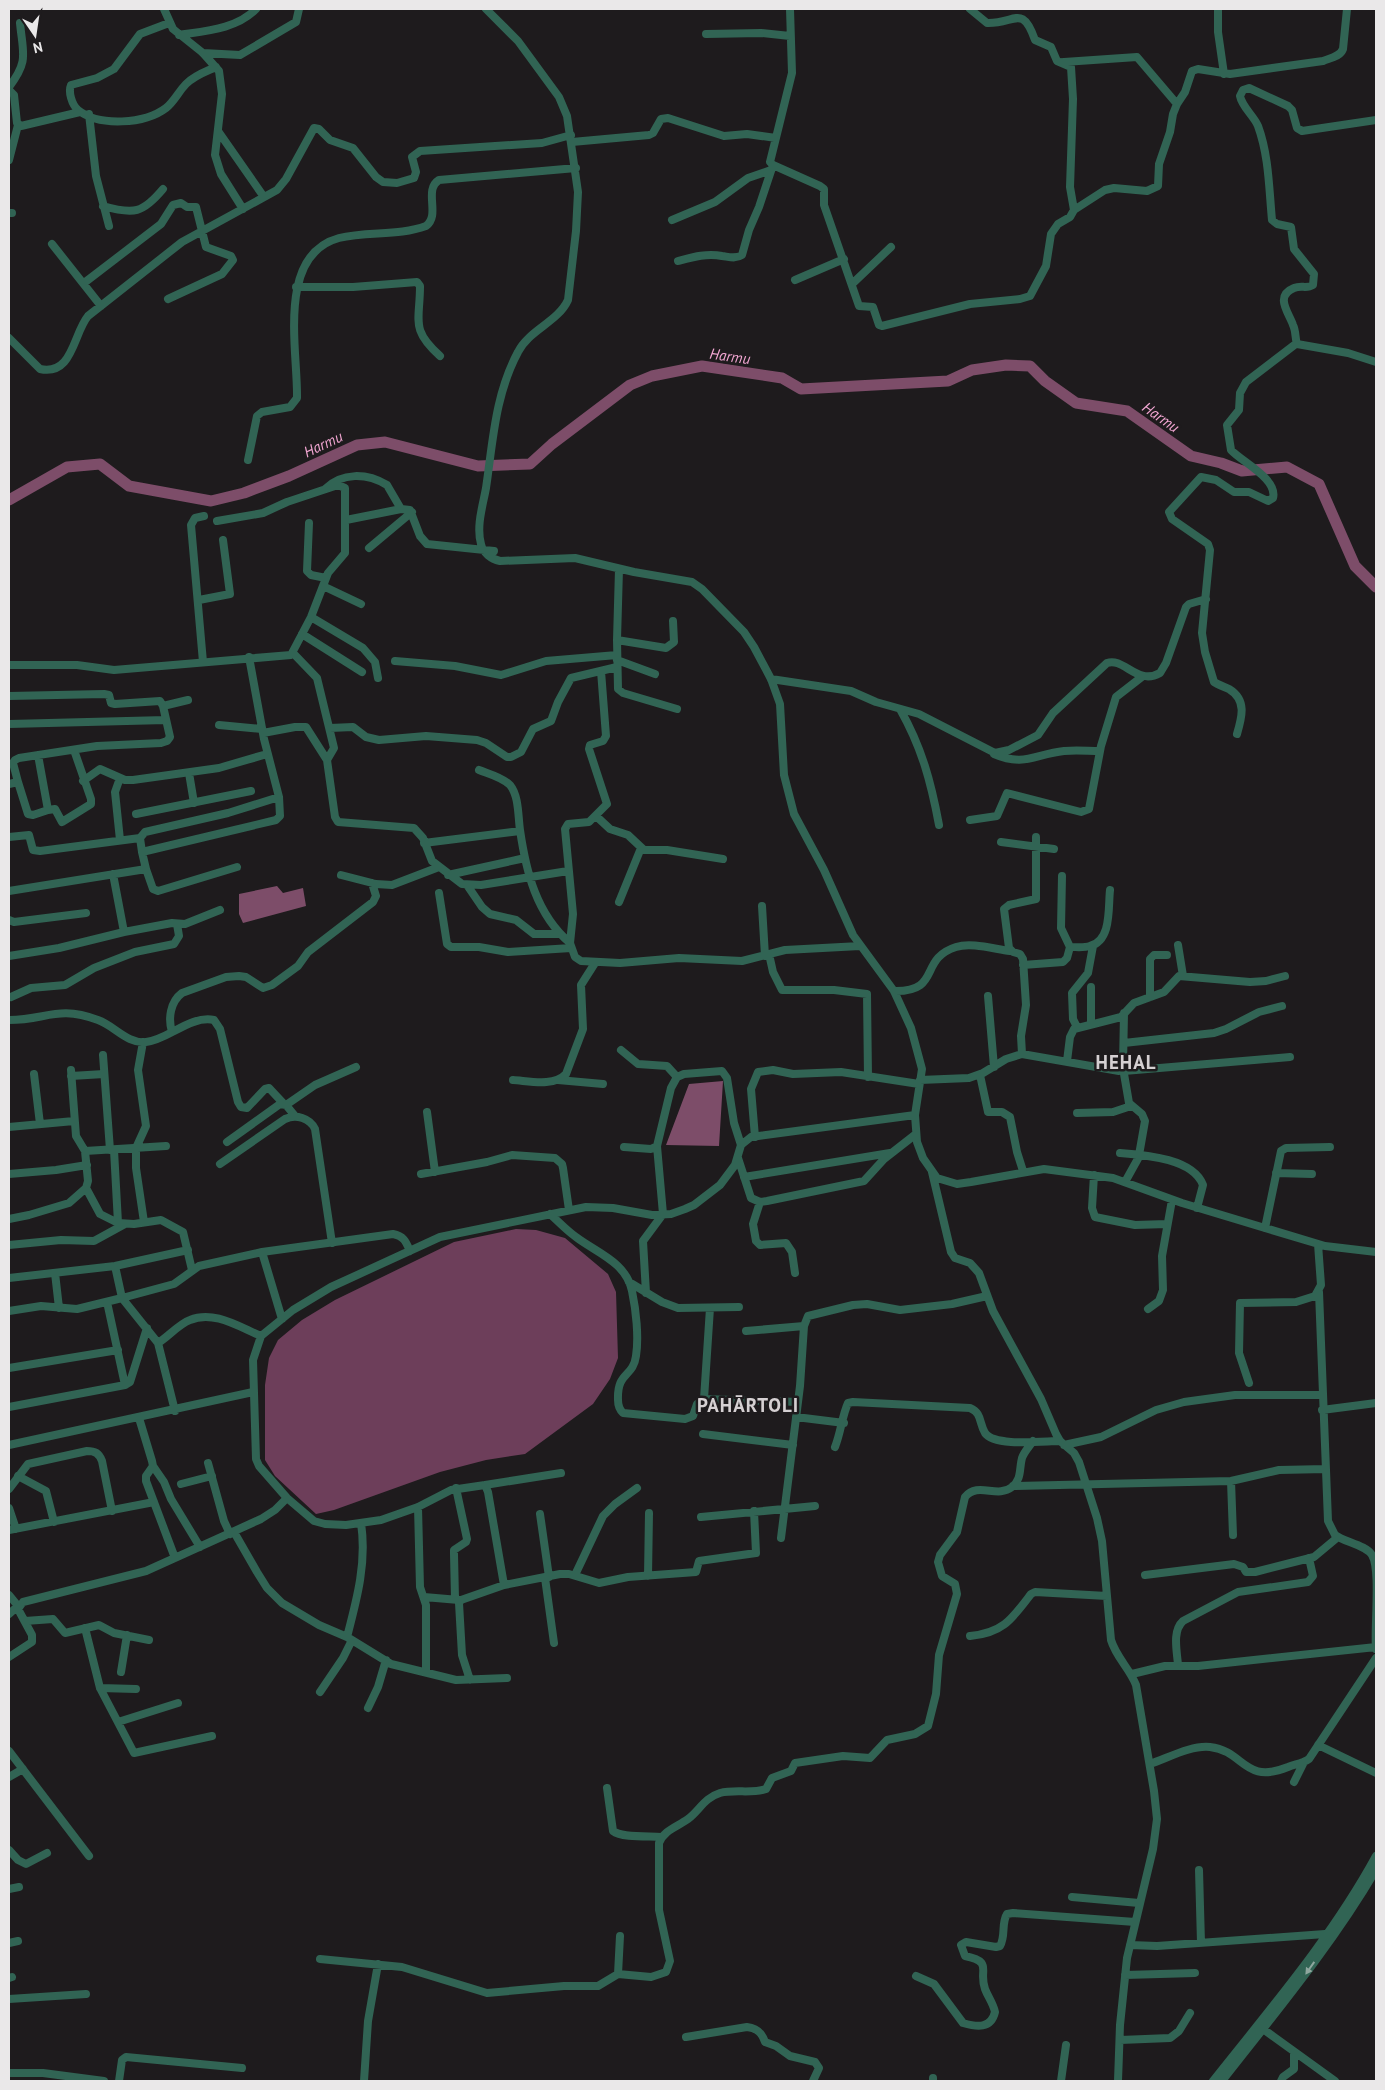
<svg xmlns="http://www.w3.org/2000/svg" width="1385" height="2090" viewBox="0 0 1385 2090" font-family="'PT Sans',sans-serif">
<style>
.forest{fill:#6d3e5a}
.water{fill:#7d4d69}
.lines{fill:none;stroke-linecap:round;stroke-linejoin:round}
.river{stroke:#7d4d69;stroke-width:11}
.minor{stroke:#316454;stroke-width:8}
.oneway{fill:#8ea69e}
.labels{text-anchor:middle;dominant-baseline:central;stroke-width:5;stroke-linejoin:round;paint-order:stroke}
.water-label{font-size:15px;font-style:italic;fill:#f2a6d2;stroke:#1e1b1d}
.district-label{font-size:19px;font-weight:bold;letter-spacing:1px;fill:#d5d0d2;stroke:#1e1b1d}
</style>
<rect width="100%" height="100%" fill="#1e1b1d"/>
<!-- forest -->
<path class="forest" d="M516 1229 536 1230 565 1238 608 1274 616 1292 618 1358 610 1379 593 1404 525 1454 486 1460 440 1472 334 1510 316 1514 275 1476 265 1460V1385L269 1358 278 1340 302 1320 335 1300 454 1242Z"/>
<!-- water -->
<path class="water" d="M277 886 283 893 303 888 306 906 243 923 239 914V894Z
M723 1081 719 1146 666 1145 689 1084Z"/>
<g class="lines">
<!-- river -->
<path class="river" d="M9 500 67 467 100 464 129 486 211 501 244 493 289 476 357 445 385 442 478 466 530 464 552 444 630 385 652 376 702 366 782 378 801 389 948 381 972 370 1006 365 1030 366 1045 381 1076 403 1127 411 1191 456 1221 463 1242 471 1287 467 1319 484 1355 566 1376 587"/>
<!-- minor -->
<path class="minor" d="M164 9 173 29 203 53 219 71 222 94 215 155 221 174 243 209
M486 9 518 41 559 97 567 116 578 192 576 231 568 300C558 322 529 330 518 352 495 395 493 441 486 488 483 505 476 526 481 544 483 553 491 559 500 561L575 558 634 572 692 582 702 589 744 632 754 647 771 679 780 704 784 775 794 814 824 870 853 935 894 991 911 1028 922 1069 915 1115 917 1142 923 1158 937 1178 957 1184 971 1182 1044 1169 1113 1178 1182 1203 1325 1246 1376 1252
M790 9 792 73 770 162 773 165 820 186 824 189V205L859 306 873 307 879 325 882 326 970 304 1020 299 1030 296 1046 266 1051 234 1058 224 1070 217 1074 210 1105 190 1114 188 1147 191 1158 186 1159 164 1170 132 1173 114 1177 104 1185 92 1192 71 1198 69 1230 74 1323 61C1330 58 1340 57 1343 49L1347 9
M970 9 987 23C1015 24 1022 3 1035 40L1051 47 1057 61 1071 67 1073 99 1070 187 1074 210
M1218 9V32L1224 74
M169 23 140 34 114 69 97 78 71 85C68 92 72 105 78 110 99 127 145 124 166 108 174 102 179 91 186 84 195 75 205 72 216 67
M706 34 761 33 790 36
M179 35C205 31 237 29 256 9
M203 53 240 55 296 22 299 9
M1064 62 1137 57 1177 104
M9 87C29 61 23 54 20 23
M9 90 14 95 17 123 21 126 80 112
M89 114 96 176 109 226
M1376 120 1302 131 1297 128 1292 110 1288 106 1249 88 1243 90 1240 96C1242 107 1254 116 1258 126 1269 156 1269 189 1272 220L1277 224 1291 227 1294 249 1314 274 1313 285C1307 289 1301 285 1294 288 1274 296 1289 313 1293 325 1296 331 1295 338 1297 344L1348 353 1376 362
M218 131 264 197
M572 142 649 135 653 133 661 119 668 118 724 136 747 134 776 138
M9 160 18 125
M103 206C134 215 143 213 163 189
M9 213H12
M672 220 715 202 748 178 771 170
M52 244 101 306
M678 261C693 257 707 253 722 256 730 257 736 259 742 255L749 230 759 207 773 165
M795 280 844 259
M84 283 161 224 173 205 181 203 187 207H196L206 247 231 256 233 260 222 274 168 299
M852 284 891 247
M296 287H353L417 282 420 286C420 321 410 329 440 356
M9 338 40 369C73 376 73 334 88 316L182 242 277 190 286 179 314 128 319 129 330 140 353 148 376 177 383 182 397 183 414 178 416 172 412 157 420 151 542 143 571 135
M248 460 257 416 262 412 290 407 297 398C298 351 276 255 339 238 367 231 399 236 426 226 441 215 423 190 439 180L576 168
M325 489C342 472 367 473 387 485L401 509
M346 520 401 509 410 510 420 536 427 544 494 551
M309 523 307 571 311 575 326 578
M369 548 412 512
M619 569 617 640 618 689 623 693 677 709
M323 586 361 604
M199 600 230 594 223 540
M311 617 363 648 375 662 378 678
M302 634 362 672
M617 640 666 648 674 642 673 621
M293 653 317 678 334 748 327 760
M617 660 655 674
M395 661 455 666 501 675 546 661 617 655
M203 662 191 525 195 518 204 516
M9 665H77L114 670 291 655 311 617 328 573 345 553V488L338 485 287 502 263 513 217 521
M601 671 606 736 603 741 590 745 589 749 607 804 589 822 568 824 565 829 573 914 570 943 575 957 581 961 620 963 679 958 742 961 785 950 860 946
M771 679 851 691 876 702 919 714 995 753 1009 750 1038 735 1053 713 1107 663C1124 657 1137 686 1160 673L1166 663 1186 607 1189 604 1206 599
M9 696 104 694 109 695 111 703 115 704 160 701 163 706 170 737 167 741 161 743 97 746 19 758 15 760 13 763 18 782 9 784
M163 706 188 700
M900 709C922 748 931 782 939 825
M9 724 166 720
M219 725 262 729
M330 728 353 727 366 737 379 740 426 736 477 740 486 743 507 757H511L521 752 533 729 551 721 558 702 571 678 617 667
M263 733 295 727H306L327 760 335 817 338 822 414 828 423 838 432 861 462 884 481 885 568 871
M1237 734C1242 717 1247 700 1229 689 1224 687 1219 685 1214 682L1205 652 1202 633 1210 550 1208 544 1172 519 1169 512 1201 477 1216 480 1234 492H1249L1268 501 1273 498C1278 479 1242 462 1231 450L1227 425 1239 410 1240 393 1246 382 1297 343
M994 754C1024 767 1035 754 1064 751 1076 750 1088 751 1100 751
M479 770C489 774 502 777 510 785 519 796 518 816 520 830 526 871 536 914 570 943
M189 773 194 803
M120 778 115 792 120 840
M83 781 100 769 125 780H133L219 768 267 754
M18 782 28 814 33 815 48 810 38 755
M48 810 55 809 62 822 91 804V799L74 750
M136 814 251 791
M596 816 610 829 628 835 644 850H667L723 859
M970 820 997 816 1007 793 1081 812 1089 809 1101 746 1116 697 1143 676
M9 837 29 835 33 850 40 851 140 838 142 852
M140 838 145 832 228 813 279 797
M1001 842 1054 849
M424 843 520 831
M146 869 142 852 276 820 280 816 279 797 264 739 249 657
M113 874 124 932
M341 875 376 884 392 885 439 867
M448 875 525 858
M1062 876 1061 928 1070 947
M467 885 482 907 490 914 516 920 534 934H560
M9 891 146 869 153 889 158 891 237 867
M439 893 447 944 451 947H479L508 952 571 948
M619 902 641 848
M762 906 765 956
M9 920 14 922 86 913
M1178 945 1183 976
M769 954 773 972 782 990H834L867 994 868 1077
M9 956 59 948 124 932 172 923 185 924 220 910
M1023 965 1063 962 1067 958 1070 947C1077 947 1084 948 1090 946 1112 941 1108 907 1110 890
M894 991C942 992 918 959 956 947 971 942 994 949 1010 951
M988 996 994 1067
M11 997 31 988 65 985 94 968 135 952 174 944 179 936 177 924
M1150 997V959L1154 955H1167
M9 1020C47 1020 57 1005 98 1020 115 1026 127 1044 146 1042 168 1040 190 1015 214 1020L220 1029 238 1102 241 1107 247 1108 265 1089 269 1088 283 1103
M1091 1024V987
M1077 1027 1073 1019 1072 993 1088 973 1093 946
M172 1032C168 1019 170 1002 182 993L226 977 239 976 246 977 263 988 272 985 298 966 308 952 373 902 376 896 372 883
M143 1042 138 1070 146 1126 136 1148V1168L144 1222
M1124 1043 1214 1033 1226 1029 1259 1012 1282 1006
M621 1050 638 1064 667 1066 677 1077
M1022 1054 1021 1036 1026 1005 1023 959 1020 954 1013 952 1009 948 1004 909 1009 905 1036 899V837
M103 1055 110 1150
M1067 1061 1070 1037 1074 1029 1121 1017 1134 1003 1164 992 1179 976 1250 982 1266 981 1285 976
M1123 1068 1129 1103 1142 1114 1145 1121 1139 1155
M1124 1071 1290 1057
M34 1074 40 1124
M980 1075 988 1112H1002L1010 1117 1017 1152 1023 1171
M71 1076 104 1074
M513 1080C529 1081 554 1087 566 1074L583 1029 581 985 595 963
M558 1080 603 1084
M920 1080 969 1078 983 1073 1006 1059 1022 1054 1119 1071 1123 1065 1124 1013
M286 1105 315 1085 356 1067
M427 1112 435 1172
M1077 1113 1113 1112 1131 1106
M9 1127 74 1121
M755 1137 751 1089 758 1072 773 1070 793 1074 841 1072 919 1084
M227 1142 280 1104 286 1105 295 1116
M624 1147 651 1149 657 1146 671 1088 677 1077 684 1074 722 1071 727 1078 734 1123 741 1145
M114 1150 118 1223
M85 1151 166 1146
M1120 1153C1144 1155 1193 1158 1203 1185L1197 1208
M738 1158 751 1198 760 1202 767 1201 864 1181 884 1159 916 1134
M220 1164 285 1119C296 1114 310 1118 315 1129L332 1243
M932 1172 951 1252 955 1258 970 1263 979 1273 993 1311 1041 1399 1056 1434 1060 1441 1074 1453 1079 1462 1097 1518 1102 1541 1111 1640C1116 1657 1130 1669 1136 1685L1154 1791 1157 1819 1153 1849 1127 1958 1120 2025 1118 2081
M1276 1173 1312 1174
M9 1174 56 1170 87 1165
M421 1174 487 1162 512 1155 555 1158 562 1164 563 1168 569 1210
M1094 1175 1092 1208 1095 1217 1135 1225 1167 1224
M744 1177 890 1153
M1125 1182 1140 1155
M86 1188 100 1214 118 1223 134 1224 161 1220 183 1232 192 1270
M760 1202 753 1224 756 1241 760 1245 786 1243 792 1252 795 1273
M550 1214C559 1222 566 1230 576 1237 597 1253 626 1262 632 1291 636 1310 639 1337 636 1356 633 1378 617 1371 618 1400 618 1405 619 1409 623 1413L685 1419 693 1416 697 1404 704 1399 798 1402
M9 1219 29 1215 69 1203 86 1188 88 1181 85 1151 76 1136 71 1070
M1265 1228 1281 1151 1286 1148 1330 1147
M9 1245 61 1240 94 1241 125 1224
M262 1252 282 1319
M115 1266 122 1298 174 1284 199 1266 262 1252 393 1234C404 1236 406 1242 410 1251
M55 1273 59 1308
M9 1278 115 1266 188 1250
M629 1282 662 1302 678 1308 739 1307
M1319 1292 1328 1521 1335 1535C1344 1542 1366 1545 1372 1555 1381 1570 1374 1628 1376 1649
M646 1293 643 1241 663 1214 657 1146
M107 1302 125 1385
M1148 1309 1159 1301 1163 1290 1162 1256 1172 1200
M9 1311 41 1306 77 1309 122 1298 158 1343 175 1411
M746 1331 804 1326
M158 1343C169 1336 179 1324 190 1320 214 1310 239 1327 261 1336
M9 1368 118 1350
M1249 1383 1239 1353 1240 1303 1296 1302 1315 1296 1321 1285 1318 1244
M704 1399 710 1308
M9 1407 125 1385 130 1382 147 1328
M1322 1410 1376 1403
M796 1417 844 1423
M139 1418 152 1461 153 1466 146 1476V1481L175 1558
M703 1434 793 1445
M9 1445 253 1392
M1064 1445 1101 1437 1156 1410 1184 1402 1235 1395H1322
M835 1447C841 1432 842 1416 848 1403L853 1402 970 1408C982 1413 979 1423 985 1433 994 1447 1044 1441 1060 1441
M208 1463 224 1521 230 1534
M153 1466 164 1482 171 1499 200 1547
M18 1476 46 1491 54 1522
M1231 1481 1233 1535
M181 1484 212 1476
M485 1485 561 1473
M1013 1486 1231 1481 1279 1470 1326 1469
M9 1489 28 1464 87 1451C95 1451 99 1453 102 1461L112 1511
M418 1507 420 1587 426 1605V1672
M9 1508 16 1529
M540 1514 549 1577
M701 1517 815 1506
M9 1530 154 1502
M234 1532 257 1572 267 1588 282 1603 319 1625 347 1637 391 1664 456 1680 507 1678
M781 1538 800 1386 804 1326 808 1316 853 1305 867 1304 900 1310 952 1304 987 1296
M575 1575 603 1516 615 1504 637 1488
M1145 1575 1234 1564 1243 1567 1246 1572H1255L1314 1557 1338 1537
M648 1576 649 1513
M545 1578 554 1643
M504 1585 488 1492 485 1485 451 1490 418 1507 381 1520 346 1525 325 1524 314 1521 287 1498 259 1466 256 1459 253 1360 261 1336 293 1310 331 1287 440 1237 586 1207 613 1208 652 1215 671 1214 685 1209 694 1205 720 1185 735 1165 741 1145 751 1137 915 1115
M9 1595 18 1606 9 1614
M424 1597 459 1600
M455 1599 454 1554V1550L466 1542 467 1539 456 1488
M25 1621 53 1619 65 1633 99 1625 114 1633 149 1640
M85 1628 100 1688 134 1753 212 1736
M970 1636C1003 1633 1012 1619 1031 1594L1035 1592 1107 1596
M347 1637C357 1599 367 1562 361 1523
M9 1657 32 1642V1635L18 1609 23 1602 146 1571 261 1519 275 1510 287 1498
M1178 1665C1177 1651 1172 1631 1183 1621L1238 1592 1308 1582 1313 1576 1309 1558
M121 1672 127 1635
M1132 1674 1165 1666H1198L1376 1647
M470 1680 462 1655 459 1603 461 1600 504 1585 560 1574H569L599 1583 628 1577 696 1572 699 1561 756 1553 754 1511
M100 1688 136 1689
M320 1692 343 1658 352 1640
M368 1708 378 1687 386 1660
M118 1722 178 1703
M1318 1745 1376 1773
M9 1751 89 1856
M1150 1764C1168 1758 1191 1745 1210 1747 1245 1751 1243 1785 1288 1767 1295 1764 1302 1764 1309 1759L1376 1658
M9 1777 23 1769
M1294 1782 1304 1762
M607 1788 613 1831C622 1838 649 1836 661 1837
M9 1850 18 1860 26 1864 47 1853
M1199 1870 1201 1943
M9 1889 19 1887
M1072 1897 1139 1903
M9 1943 18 1941
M1130 1945 1157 1946 1325 1934
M320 1959 402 1967 487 1993 564 1986H598L618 1974 651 1977 666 1972 670 1961 659 1910V1843C664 1830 677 1827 688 1819 700 1810 704 1798 720 1793 735 1789 752 1794 766 1789L772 1778 791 1771 795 1763 843 1756 870 1758 887 1740 915 1734 928 1726 936 1694 939 1655 957 1594 955 1584 942 1576 938 1562 940 1555 957 1532 965 1497C978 1481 997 1499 1012 1487 1022 1479 1019 1469 1022 1458 1024 1452 1029 1447 1033 1441
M618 1974 620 1936
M1125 1975 1195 1973
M916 1976 934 1984 963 2023C977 2027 991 2029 995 2012 993 2003 988 1997 985 1989 978 1970 994 1962 965 1956L961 1945 966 1942 996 1947 1000 1946C1006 1936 1001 1923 1007 1914L1013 1913 1135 1922
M9 1978 12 1977
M9 1999 86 1994
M1263 2029 1335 2081
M686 2037 747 2027C757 2028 762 2033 765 2042L776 2046 790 2056 815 2062 819 2068 813 2081
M1120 2040 1170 2038 1179 2031 1190 2013
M9 2073H43L104 2081
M933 2078V2081
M119 2081 122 2060 126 2057 242 2068
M364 2081 368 2021 378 1964
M1061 2081 1066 2045
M1213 2081C1270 2009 1332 1937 1376 1856
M1222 2081C1276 2012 1332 1945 1376 1870
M1281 2081 1283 2077 1294 2069V2052"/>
</g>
<!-- one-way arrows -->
<defs><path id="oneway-solid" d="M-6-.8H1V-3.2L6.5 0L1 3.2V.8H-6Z" transform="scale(1.25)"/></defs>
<use class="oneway" href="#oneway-solid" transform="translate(1310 1968) rotate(125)"/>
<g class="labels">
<!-- water labels -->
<g class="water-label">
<text transform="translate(730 356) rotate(8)">Harmu</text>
<text transform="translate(1161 417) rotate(35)">Harmu</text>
<text transform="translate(323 444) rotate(-25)">Harmu</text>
</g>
<!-- district labels -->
<g class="district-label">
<text x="1126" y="1062">HEHAL</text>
<text x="748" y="1405">PAHĀRTOLI</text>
</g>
</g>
<!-- border -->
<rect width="1385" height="2090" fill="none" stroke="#eae8e9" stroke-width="20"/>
<!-- north arrow -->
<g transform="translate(35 35) rotate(167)" stroke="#1e1b1d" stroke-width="4" paint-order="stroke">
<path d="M0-4L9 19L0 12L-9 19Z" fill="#eae8e9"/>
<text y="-8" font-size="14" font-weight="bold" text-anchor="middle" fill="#eae8e9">N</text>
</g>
</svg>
